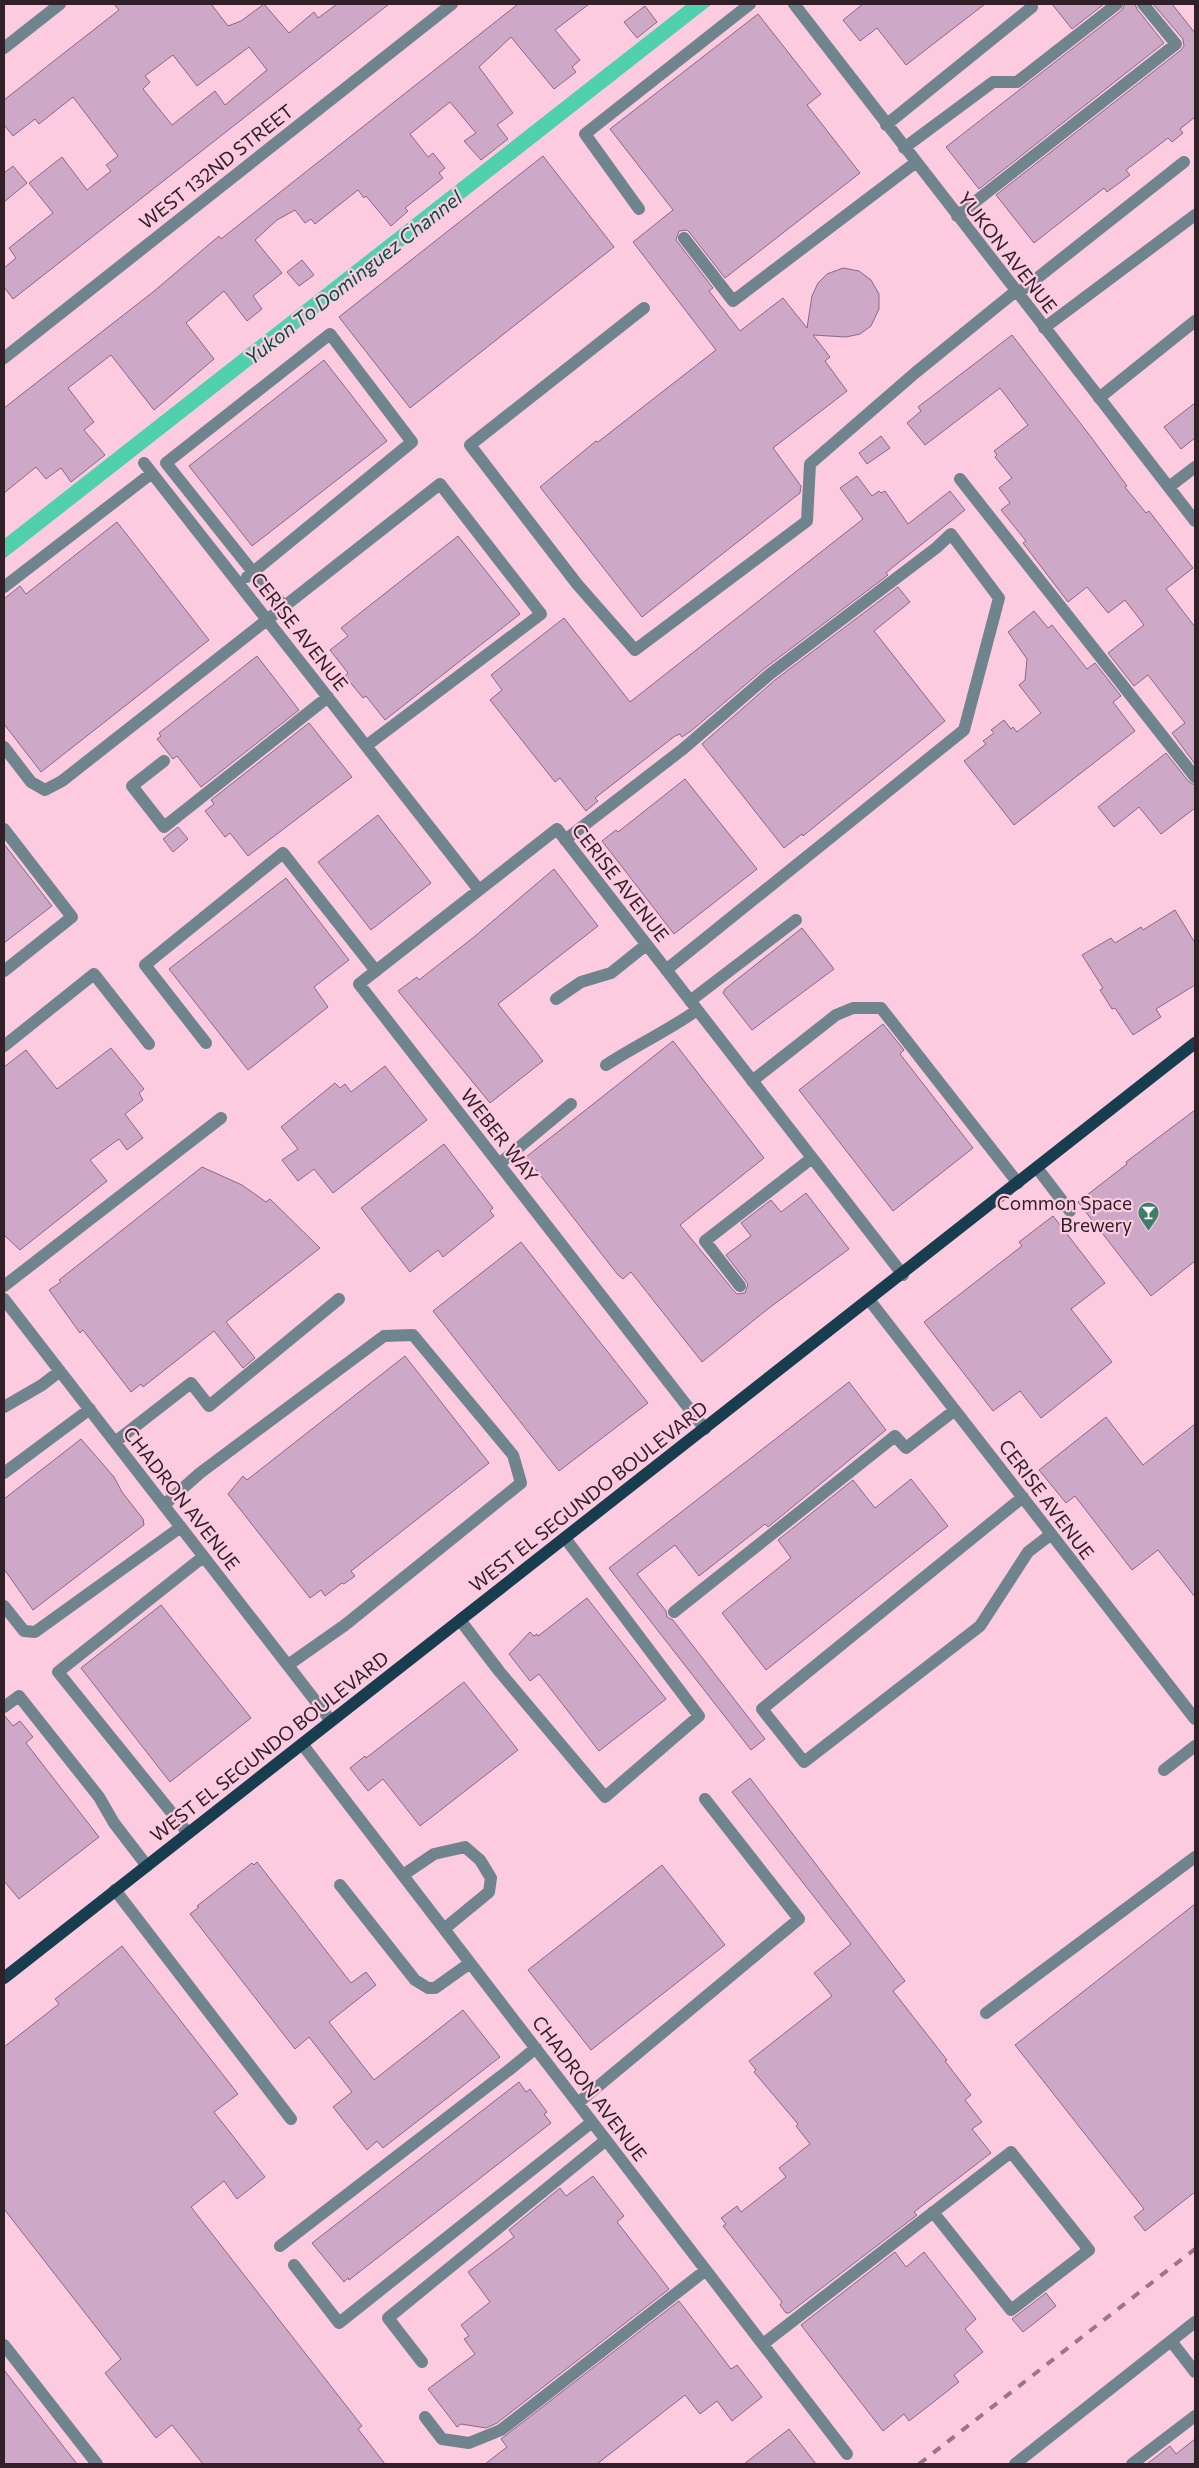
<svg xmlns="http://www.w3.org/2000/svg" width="1199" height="2468" viewBox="0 0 1199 2468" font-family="Commissioner,sans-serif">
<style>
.water{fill:#50d0ad}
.building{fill:#cda8c7;stroke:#8b6886;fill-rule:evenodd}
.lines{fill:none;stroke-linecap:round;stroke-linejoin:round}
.minor{stroke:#70848e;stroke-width:12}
.major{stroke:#183d4f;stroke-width:12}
.rail{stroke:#997886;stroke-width:4;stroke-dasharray:9 9;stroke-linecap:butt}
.labels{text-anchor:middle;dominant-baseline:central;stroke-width:4.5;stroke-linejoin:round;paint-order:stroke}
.street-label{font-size:19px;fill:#312027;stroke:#fccbe0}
.poi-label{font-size:19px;fill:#312027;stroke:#fccbe0;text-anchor:end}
.water-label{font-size:20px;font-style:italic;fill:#03503f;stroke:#fccbe0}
</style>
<rect width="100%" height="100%" fill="#fccbe0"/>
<!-- water -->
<path class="water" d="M687 4H712L4 559V539Z"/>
<!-- building -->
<path class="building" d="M114 4H211L228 26 241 21 264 4 289 33 314 12 318 18 337 4H389L13 299 4 287V268L16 258 9 248 53 213 29 183 62 157 87 190 111 171 106 165 118 156 73 97 39 124 35 119 13 136 4 125V100L119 10ZM249 47 267 70 225 105 215 91 172 125 143 89 150 82 145 76 173 55 197 86Z
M518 4H589L555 30 580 60 572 67 576 72 554 89 511 37 479 67 513 113 497 125 508 139 481 160 464 141 476 133 450 102 410 134 428 157 433 153 445 168 439 173 443 178 405 208 408 211 391 226 366 196 364 198 358 190 315 224 311 219 305 223 295 210 277 220 255 240 282 273 253 296 262 309 247 321 224 291 186 323 214 359 154 410 111 355 68 388 94 422 84 430 105 455 71 482 61 468 46 479 36 467 4 493V408L153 292 219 236 221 239Z
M863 4H985L906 65 877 28 860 41 843 20Z
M1052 4H1104L1072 29Z
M1125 4H1135L1137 9 1164 43 979 189 946 147 1122 10Z
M1153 4H1172L1195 33V117L1180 129 1183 133 1172 142 1168 138 1126 170 1130 175 1107 192 1104 188 1034 243 996 195 1181 50 1184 46 1183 39Z
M645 6 657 22 637 38 624 22Z
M758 14 821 94 807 105 860 173 725 278 690 233 687 230 679 231 676 240 713 288 709 291 740 331 783 298 807 328 812 296 818 283 827 274 843 268 859 271 871 280 879 294V309L871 326 860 334 846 337 813 335 830 357 825 361 847 391 773 448 801 486 800 493 642 617 540 487 596 441 598 442 716 350 633 242 673 210 610 129Z
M543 156 614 247 410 408 339 317Z
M13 166 27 183 4 202V173Z
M302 260 314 275 299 286 287 272Z
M1012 335 1091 437 1127 486 1125 487 1146 513 1149 511 1193 568 1166 589 1195 627V764L1172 733 1185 723 1148 675 1134 686 1108 653 1144 625 1125 600 1108 613 1087 587 1068 602 1023 543 1026 541 1001 510 1010 503 999 488 1012 478 995 457 997 455 994 451 1028 425 1000 388 925 445 907 423 921 411 918 407Z
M324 360 387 441 252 546 189 466Z
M1195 403V438L1181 449 1164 427Z
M881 436 890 448 867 464 859 453Z
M857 476 872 496 879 491 881 493 885 491 908 524 950 491 965 510 893 567 886 573 888 575 765 668 691 731 682 737 680 734 675 736 595 798 598 801 586 811 560 778 555 782 490 700 502 690 491 675 564 618 630 702 863 519 840 488Z
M117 522 209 640 41 772 4 724V599L20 586 26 594Z
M458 536 520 614 385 720 366 696 363 698 345 676 348 673 330 650 348 636 341 628Z
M898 587 910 602 874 631 945 721 803 836 802 834 784 848 702 744 775 680Z
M1034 611 1048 628 1052 625 1087 669 1095 663 1121 696 1113 702 1135 731 1014 825 964 761 986 744 983 741 994 733 991 730 1004 720 1011 729 1013 727 1017 732 1041 713 1019 685 1025 680 1027 659 1008 632Z
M257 656 299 710 201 787 177 756 173 759 157 739 161 736 159 733Z
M309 723 352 777 248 856 230 833 225 837 205 811 214 804 211 800Z
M1166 753 1189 782 1195 785V808L1161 834 1139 807 1114 827 1098 807Z
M685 779 757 869 674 934 602 841 616 830 618 832Z
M378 815 431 883 371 930 318 862Z
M178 827 188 839 173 852 163 839Z
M4 844 52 906 4 943Z
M554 869 598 926 498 1004 543 1061 490 1103 398 991 417 977 419 980 474 937Z
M286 878 349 960 314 987 328 1007 248 1070 169 969Z
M1175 910 1195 943V985L1156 1009 1161 1017 1133 1035 1115 1008 1112 1009 1100 990 1103 988 1082 955 1111 938 1115 943 1141 927 1143 930Z
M802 928 834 969 752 1030 723 993 725 989Z
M883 1024 904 1050 900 1054 973 1148 893 1211 799 1090Z
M673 1041 764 1158 680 1225 734 1291 737 1294 745 1293 748 1284 726 1255 751 1236 741 1223 771 1200 781 1212 806 1193 849 1249 769 1308 702 1362 631 1272 623 1279 618 1275 526 1157Z
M111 1048 144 1089 139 1093 143 1100 125 1114 143 1138 127 1150 119 1139 90 1160 107 1181 20 1250 4 1235V1067L26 1050 57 1089Z
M385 1066 427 1120 333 1193 314 1169 298 1181 282 1160 298 1149 281 1127 335 1083 340 1088 345 1084 351 1092Z
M1195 1110V1261L1151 1296 1078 1202 1127 1164 1126 1162Z
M444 1144 493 1208 490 1211 494 1216 443 1257 438 1250 410 1272 361 1208Z
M202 1167 242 1185 266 1202 270 1199 320 1248 226 1322 255 1358 243 1368 214 1331 143 1387 141 1384 131 1392 83 1330 80 1333 49 1290 61 1282 59 1280Z
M1053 1216 1105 1283 1071 1309 1112 1362 1041 1418 1020 1391 993 1411 924 1322 1022 1246 1019 1242Z
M521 1242 648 1403 559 1471 433 1311Z
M405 1356 489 1463 351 1571 355 1576 344 1584 342 1583 325 1596 321 1590 310 1598 228 1494 243 1476 247 1480Z
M849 1382 886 1430 768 1527 765 1524 699 1576 675 1545 637 1574 666 1611 667 1617 673 1620 765 1739 751 1750 609 1568Z
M1106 1417 1143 1465 1195 1424V1597L1158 1550 1132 1570 1075 1496 1066 1503 1039 1470Z
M81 1439 114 1477 122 1492 143 1519 144 1525 33 1610 4 1569V1499Z
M911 1479 948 1526 766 1670 722 1613 791 1558 778 1540 853 1480 875 1508Z
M587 1598 666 1699 599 1751 539 1674 530 1681 509 1654 530 1632 534 1636 537 1634 538 1636Z
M161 1605 251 1718 170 1782 81 1668Z
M464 1682 518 1750 420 1826 383 1779 368 1791 350 1768 365 1756 366 1758Z
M4 1715 13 1726 20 1721 33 1737 26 1743 99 1837 19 1899 4 1881Z
M750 1778 905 1981 893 1991 947 2060 945 2061 971 2095 965 2100 982 2122 972 2129 991 2153 914 2212 917 2215 789 2313H786L780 2305 782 2302 723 2226 726 2224 721 2218 737 2206 741 2212 786 2177 779 2168 810 2144 796 2126 798 2124 754 2072 756 2070 749 2061 832 1996 814 1973 851 1944 732 1792Z
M257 1862 351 1983 366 1972 376 1985 329 2022 374 2080 463 2010 500 2057 383 2148 377 2141 367 2150 333 2107 352 2092 309 2037 295 2049 190 1914 199 1907 197 1906 252 1863 254 1865Z
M662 1865 725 1945 591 2050 528 1970Z
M1195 1904V2192L1145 2231 1134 2217 1144 2209 1015 2045Z
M122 1946 238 2094 214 2112 265 2177 237 2199 224 2181 191 2207 362 2426 358 2429 385 2464H203L172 2425 156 2438 105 2373 121 2359 4 2209V2047L59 2004 55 1999Z
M519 2082 526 2092 530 2089 547 2112 544 2114 551 2123 349 2280 348 2278 344 2282 312 2243Z
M593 2176 624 2216 617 2222 669 2289 497 2423 486 2428 461 2424 457 2427 428 2389 475 2354 464 2339 469 2336 461 2325 490 2302 468 2272 514 2237 509 2230 560 2188 566 2196Z
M895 2252 906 2267 924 2252 976 2319 965 2329 983 2352 954 2375 959 2382 931 2404 909 2421 904 2414 883 2431 801 2325Z
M1046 2293 1056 2306 1023 2332 1012 2319Z
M679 2301 731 2369 737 2365 762 2397 732 2421 717 2401 700 2414 685 2395 597 2464H485L507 2447 501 2439Z
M4 2370 77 2464H4Z
M789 2429 816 2464H744Z
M1195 2439V2464H1147L1170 2446 1176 2454Z"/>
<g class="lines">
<!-- minor -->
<path class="minor" d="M794 4 1195 521
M4 48 60 4
M886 125 1032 7
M904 148 993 82H1017L1117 4
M639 209 585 134 750 4
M957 216 1176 44 1143 4
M684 238 733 301 915 163
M1017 294 1184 162
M644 308 470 445 577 584 635 650 807 521 810 464 915 373 1016 291
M1044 328 1195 215
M330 334 412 442 253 572 166 463Z
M4 358 452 4
M1099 398 1195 321
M144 463 479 890
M960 479 1195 777
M1169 487 1195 467
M247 577 253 572 284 606
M4 587 152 473
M4 747 31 782 45 790 62 781 440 484 541 614 366 746
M164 761 132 786 164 827 328 697
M4 829 72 917 4 971
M565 840 683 749 770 674 936 548 951 534 999 598 964 730 666 970
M556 999 581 982 611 973 646 945
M690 1001 796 920
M206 1043 145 965 283 853 376 971
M4 1046 94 974 149 1044
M606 1065C636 1045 668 1031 697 1010
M752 1081 836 1015 853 1008H881L1018 1183
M499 1164 571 1104
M1037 1168 1070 1211
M4 1286 221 1118
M740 1286 705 1241 812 1158
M4 1299 331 1721
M870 1301 1195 1719
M4 1407 42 1385 60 1371
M705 1429 359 984 557 829 903 1275
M115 1442 191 1383 209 1406 339 1299
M4 1473 90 1409
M1023 1497 762 1709 804 1762 980 1626 1028 1552 1050 1535
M164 1505 200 1473 384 1336 413 1335 513 1455 521 1483 345 1625 288 1665
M4 1606 24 1631 35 1632 181 1527
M674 1612 895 1436 906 1448 955 1410
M460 1620 499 1671 605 1797 699 1716 565 1538
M4 1707 19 1696 99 1797 114 1823 147 1866
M302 1744 847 2454
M1164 1770 1195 1746
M188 1833 58 1672 203 1557
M403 1875 434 1854 465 1847 480 1860 491 1878 489 1892 444 1929
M340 1885 415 1980 428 1988H435L470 1963
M115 1890 291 2119
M986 2013 1195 1857
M578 2103 799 1919 705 1799
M280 2246 509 2070 536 2048
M294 2265 339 2323 592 2122
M1171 2341 1195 2372
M763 2344 1011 2152 1089 2250 1011 2310 933 2212
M4 2345 97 2464
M422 2362 388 2318 606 2140
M425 2417 442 2439 469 2443 501 2430 706 2270
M1015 2464 1195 2322
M1132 2464 1195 2416"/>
<!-- major -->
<path class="major" d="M4 1978 1195 1043"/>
<!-- rail -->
<path class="rail" d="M919 2464 1195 2249"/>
</g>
<!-- icons -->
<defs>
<symbol id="bar-pin" viewBox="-11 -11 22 30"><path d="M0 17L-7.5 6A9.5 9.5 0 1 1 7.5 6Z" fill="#407e6c" stroke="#fccbe0"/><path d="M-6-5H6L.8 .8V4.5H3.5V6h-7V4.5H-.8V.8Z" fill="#fff"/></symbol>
</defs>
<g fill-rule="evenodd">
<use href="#bar-pin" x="1136" y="1200" width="25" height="34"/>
</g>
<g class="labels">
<!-- street labels -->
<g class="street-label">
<text transform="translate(216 166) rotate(-38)">WEST 132ND STREET</text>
<text transform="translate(1008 252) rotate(52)">YUKON AVENUE</text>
<text transform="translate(300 631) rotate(52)">CERISE AVENUE</text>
<text transform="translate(621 882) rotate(52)">CERISE AVENUE</text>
<text transform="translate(500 1135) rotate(52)">WEBER WAY</text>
<text transform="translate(588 1496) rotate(-38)">WEST EL SEGUNDO BOULEVARD</text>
<text transform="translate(182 1498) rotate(52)">CHADRON AVENUE</text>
<text transform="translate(1047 1499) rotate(53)">CERISE AVENUE</text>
<text transform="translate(269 1746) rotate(-38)">WEST EL SEGUNDO BOULEVARD</text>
<text transform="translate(590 2088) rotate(53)">CHADRON AVENUE</text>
</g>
<!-- poi labels -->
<g class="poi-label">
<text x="1132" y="1202">Common Space<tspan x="1132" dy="22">Brewery</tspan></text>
</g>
<!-- water labels -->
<g class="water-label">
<text transform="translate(353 277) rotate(-38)">Yukon To Dominguez Channel</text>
</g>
</g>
<!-- border -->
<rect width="1199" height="2468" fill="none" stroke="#312027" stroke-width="10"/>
</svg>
